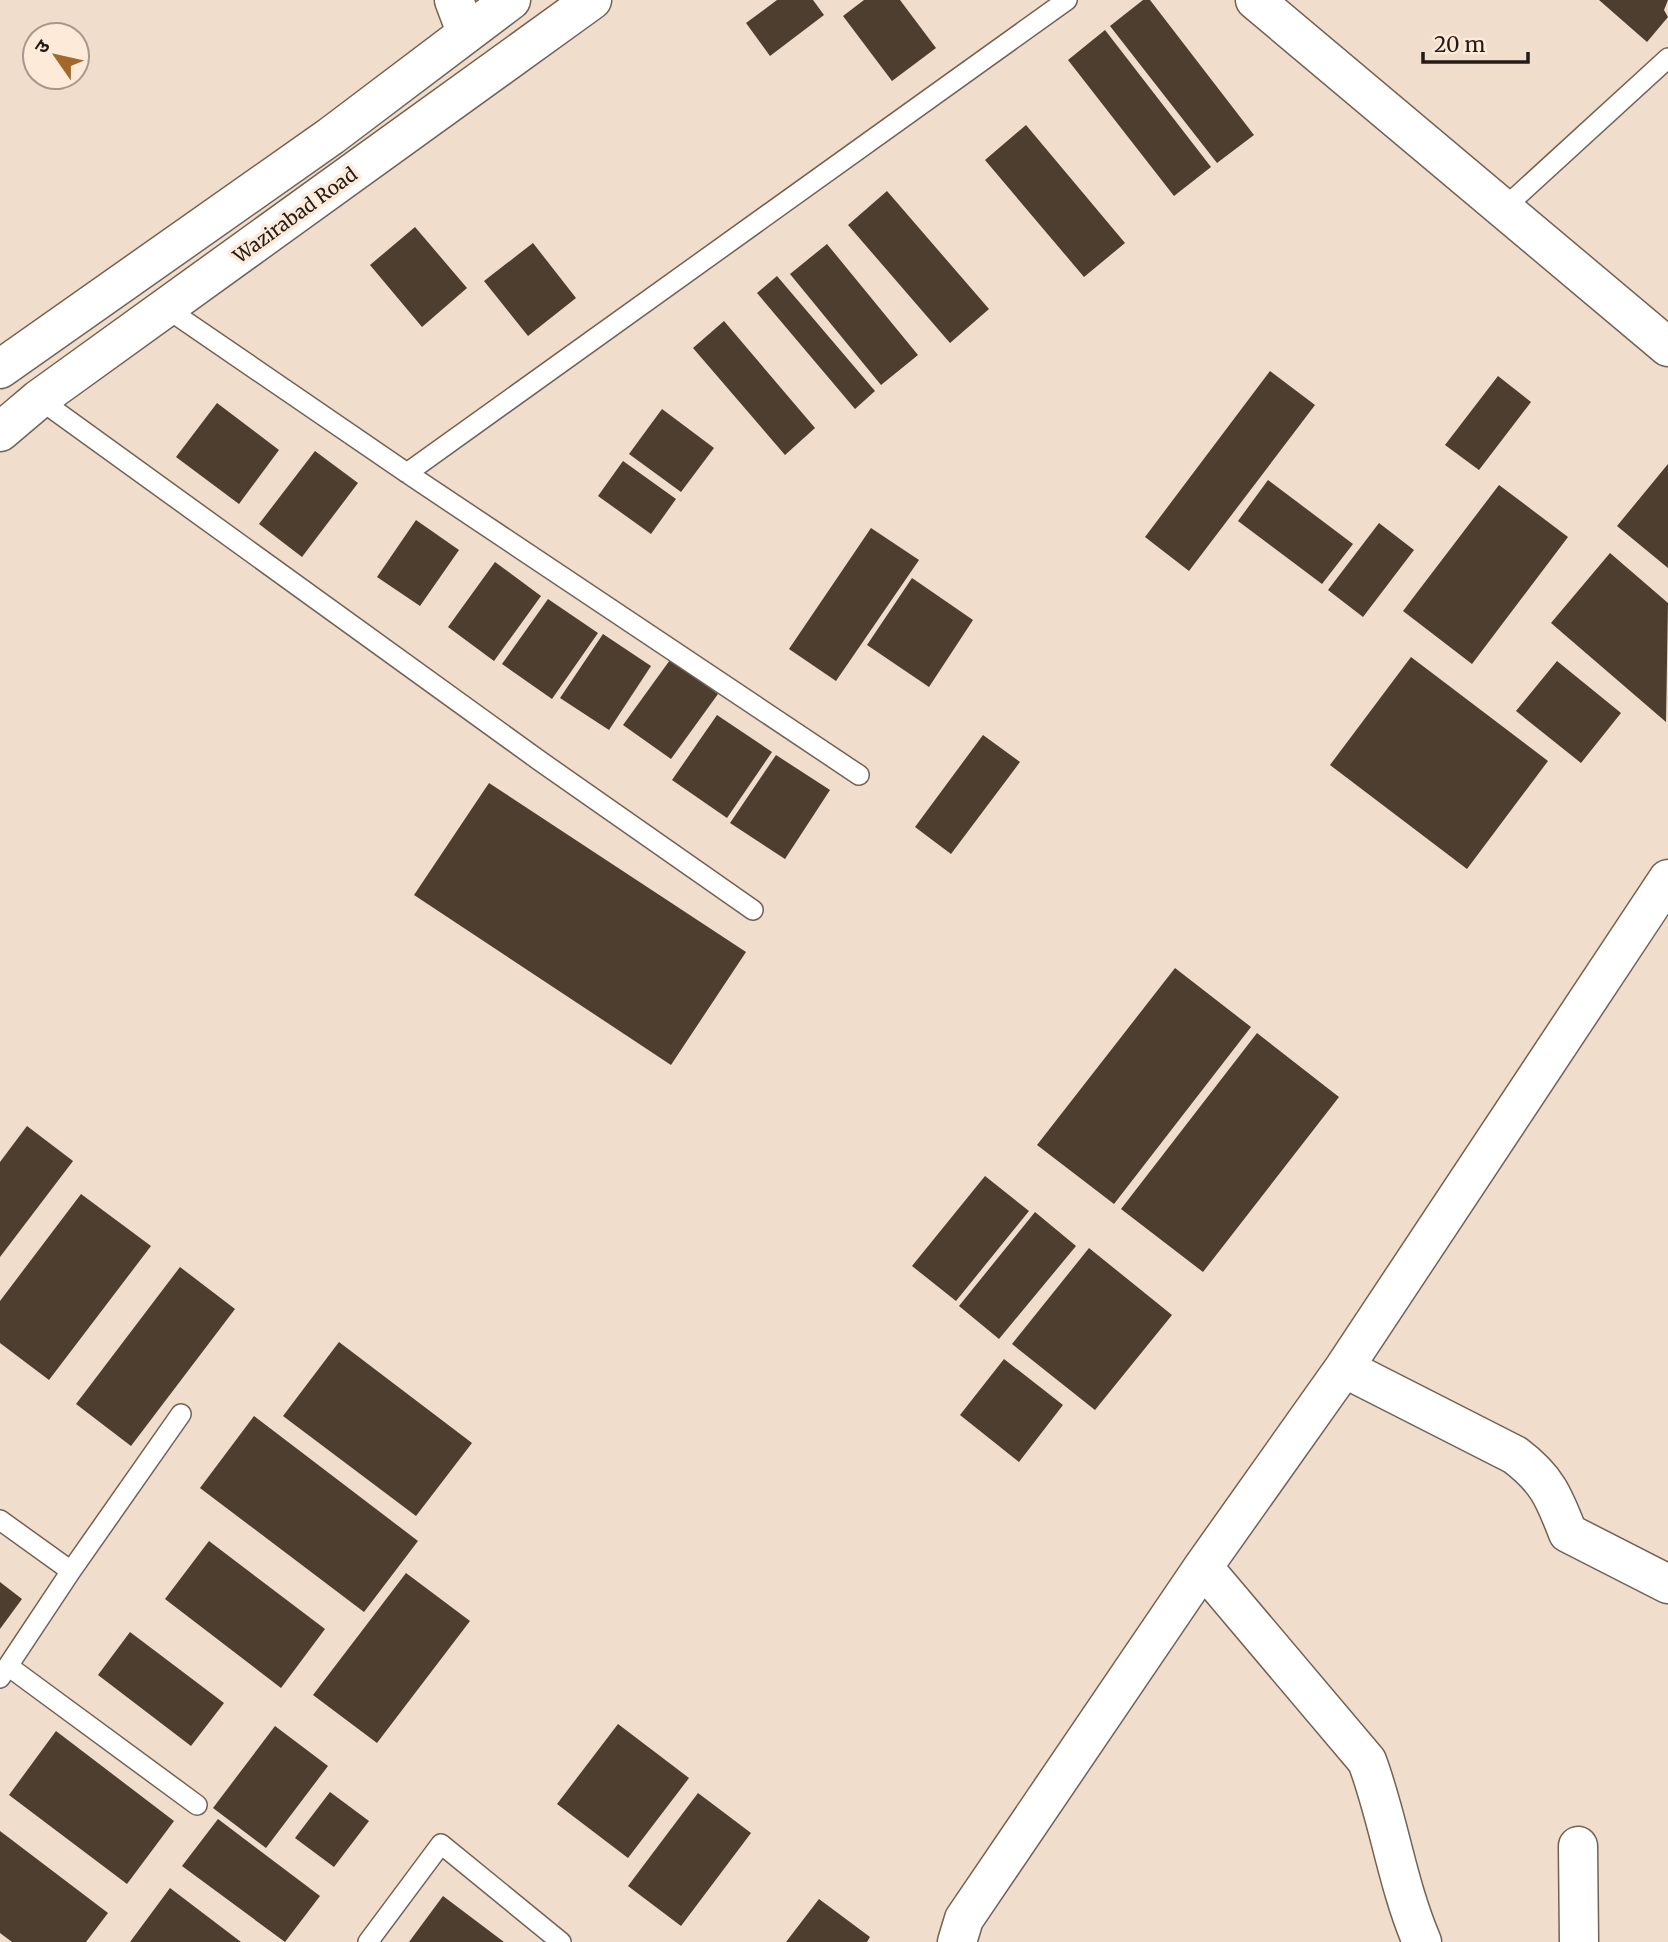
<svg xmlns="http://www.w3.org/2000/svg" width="1668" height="1942" viewBox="0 0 1668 1942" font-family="Merriweather,'Noto Sans Devanagari',serif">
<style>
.building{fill:#4d3e30}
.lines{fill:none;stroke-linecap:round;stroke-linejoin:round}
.service-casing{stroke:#726253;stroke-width:22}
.minor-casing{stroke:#726253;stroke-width:41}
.trunk-casing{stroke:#726253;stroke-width:41}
.service{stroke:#fff;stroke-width:19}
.minor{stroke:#fff;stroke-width:38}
.trunk{stroke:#fff;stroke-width:38}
.labels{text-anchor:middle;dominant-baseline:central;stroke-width:7;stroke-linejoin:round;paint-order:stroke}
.street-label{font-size:19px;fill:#231c16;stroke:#fdead9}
</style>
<rect width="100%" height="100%" fill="#f0ddcc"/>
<!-- building -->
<path class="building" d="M777 0H813L824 15 770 56 746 23Z
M864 0H900L936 48 892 81 843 16Z
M1143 0H1150L1254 135 1217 163 1110 26Z
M1599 0H1668L1664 10 1668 17 1647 42Z
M1105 30 1211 167 1174 196 1068 60Z
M1026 125 1125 243 1084 277 985 160Z
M887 191 989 309 950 343 848 225Z
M415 227 467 288 422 327 370 265Z
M533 243 576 298 528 336 484 281Z
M827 244 918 355 881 385 790 274Z
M777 276 875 391 855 409 757 293Z
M724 321 815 428 785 455 693 348Z
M1270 371 1315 405 1189 571 1145 537Z
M1498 376 1531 402 1479 470 1445 445Z
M217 403 279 450 239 504 176 457Z
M662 409 714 448 681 492 629 454Z
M315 451 358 483 302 557 259 524Z
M623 461 676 499 651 534 598 496Z
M1668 464V568L1617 526Z
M1268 480 1353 544 1322 584 1238 521Z
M1499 485 1568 537 1472 664 1403 611Z
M416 520 459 550 420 606 377 577Z
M1379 523 1414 550 1363 617 1328 590Z
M871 528 919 560 836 681 789 649Z
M1610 553 1668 603 1666 722 1551 623Z
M495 562 541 596 494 661 448 627Z
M912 578 973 620 929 687 867 645Z
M548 599 598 633 552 699 502 664Z
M603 634 651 666 609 730 560 698Z
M1411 657 1548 761 1467 869 1330 765Z
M670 660 718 694 671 759 623 725Z
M1557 661 1621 713 1581 763 1516 711Z
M717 715 772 752 727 818 672 780Z
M983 735 1020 762 951 854 915 827Z
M776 755 830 790 785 859 730 823Z
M489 783 746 952 671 1065 414 895Z
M1175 968 1251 1027 1114 1204 1037 1145Z
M1257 1033 1339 1097 1203 1272 1121 1209Z
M27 1126 73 1161 0 1257V1162Z
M985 1176 1029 1211 956 1301 912 1266Z
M81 1194 151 1246 49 1380 0 1343V1301Z
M1035 1212 1076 1246 999 1339 959 1306Z
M1089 1248 1172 1315 1095 1410 1012 1344Z
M180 1267 235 1309 131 1446 76 1404Z
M339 1342 472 1443 416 1516 283 1416Z
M1004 1359 1063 1405 1019 1462 960 1415Z
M254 1416 418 1541 364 1612 200 1488Z
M209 1541 325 1629 281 1688 165 1599Z
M406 1573 470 1621 377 1743 313 1695Z
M0 1582 22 1599 0 1629Z
M130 1632 224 1703 191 1746 98 1675Z
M618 1724 689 1778 628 1858 557 1804Z
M275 1726 328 1766 266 1848 213 1808Z
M56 1731 174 1821 127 1884 9 1795Z
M330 1792 369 1821 334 1867 295 1838Z
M698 1793 751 1833 681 1926 628 1886Z
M218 1819 320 1896 285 1942 182 1866Z
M0 1831 108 1913 86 1942H12L0 1933Z
M170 1888 241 1942H130Z
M443 1896 504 1942H409Z
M819 1899 870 1937 867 1942H786Z"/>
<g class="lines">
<defs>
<path id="service" d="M1503 209 1668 58
M166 308 407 473 859 775
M39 399 540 761 753 910
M407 473 1067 0
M0 1520 71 1571 0 1678
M71 1571 181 1414
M8 1666 197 1805
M368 1942 441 1844 561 1942"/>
<path id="minor" d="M454 0 466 32
M1255 0 1668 347
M1344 1368 1515 1455C1547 1479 1554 1497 1568 1533L1668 1584
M1203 1567 1367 1761C1389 1820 1397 1884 1422 1942
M1578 1846 1579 1942
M957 1942 964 1919 1203 1567 1344 1368 1668 879"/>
<path id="trunk" d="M0 369 331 136 511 0
M0 432 39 399 592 0"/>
</defs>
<!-- service casing -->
<use href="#service" class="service-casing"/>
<!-- minor casing -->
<use href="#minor" class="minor-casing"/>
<!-- trunk casing -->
<use href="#trunk" class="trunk-casing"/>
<!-- service -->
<use href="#service" class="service"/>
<!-- minor -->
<use href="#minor" class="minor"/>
<!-- trunk -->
<use href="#trunk" class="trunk"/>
</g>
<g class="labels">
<!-- street labels -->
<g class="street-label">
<text transform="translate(295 215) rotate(-36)">Wazirabad Road</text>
</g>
</g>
<!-- north arrow -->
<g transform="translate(56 56) rotate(304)"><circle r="33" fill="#fdead9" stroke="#a6988b" stroke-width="2"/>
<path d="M0-5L12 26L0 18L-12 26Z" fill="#a36729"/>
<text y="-10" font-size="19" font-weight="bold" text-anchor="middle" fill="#231c16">उ</text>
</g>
<!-- scale -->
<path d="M1423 52v10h105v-10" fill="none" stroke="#231c16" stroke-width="3.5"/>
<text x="1434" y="52" font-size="21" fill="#231c16" stroke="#fdead9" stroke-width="5" paint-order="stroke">20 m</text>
</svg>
